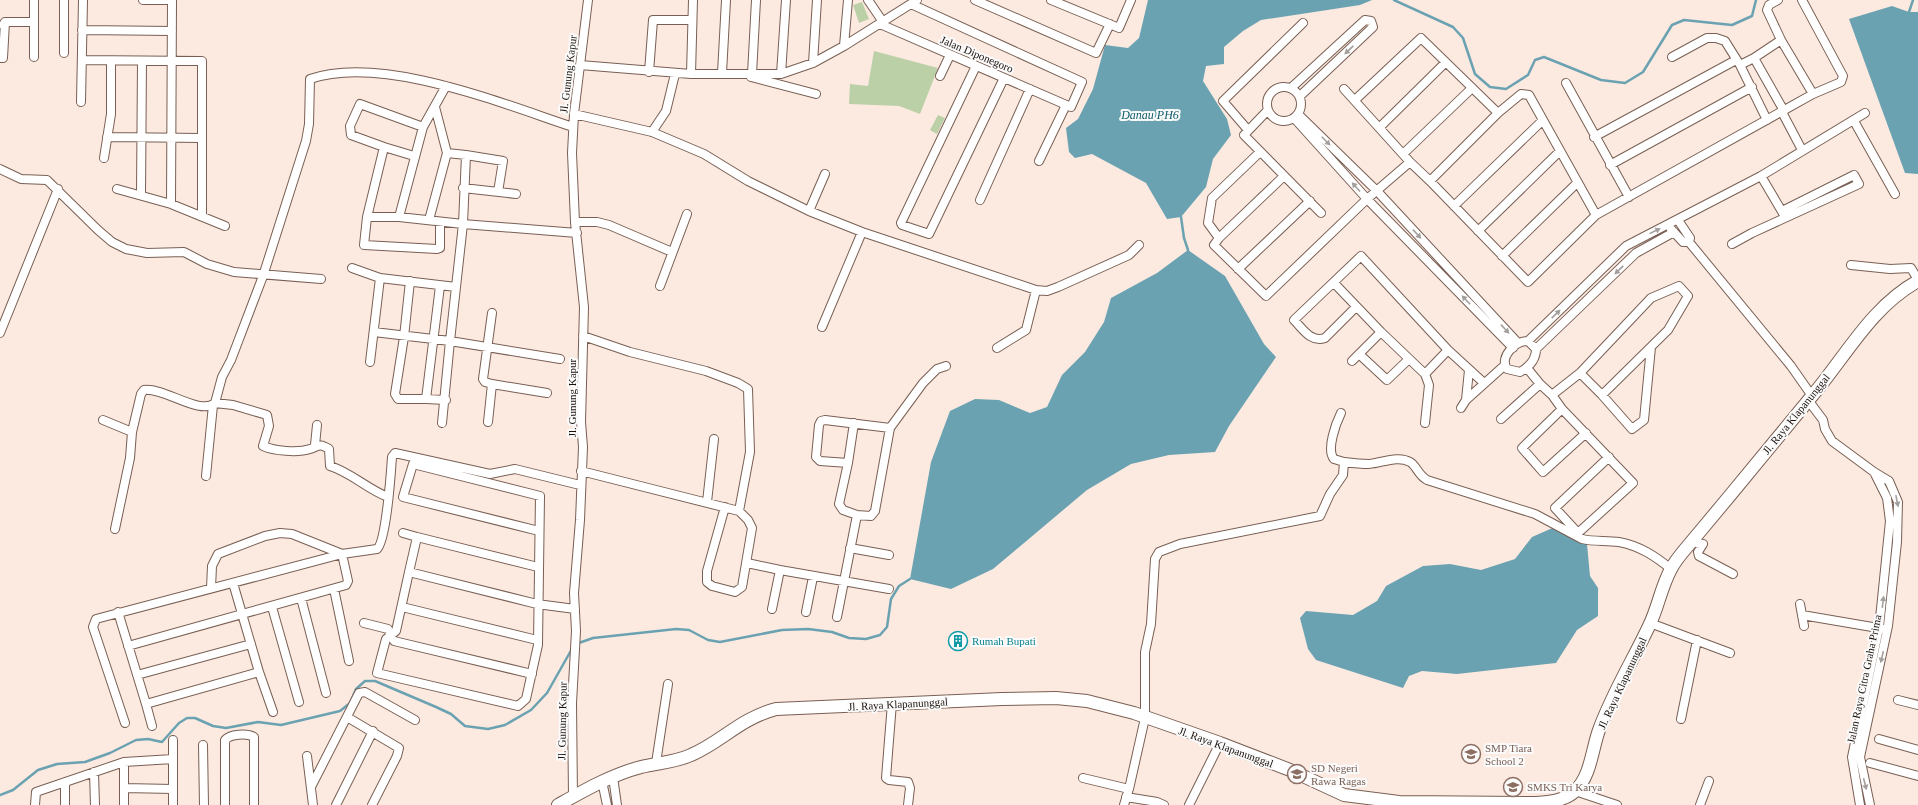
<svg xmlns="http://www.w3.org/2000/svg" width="1918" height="805" viewBox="0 0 1918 805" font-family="'Times New Roman',serif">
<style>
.green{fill:#bcd0a8}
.water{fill:#6ba2b1}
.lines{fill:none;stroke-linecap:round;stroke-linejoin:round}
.stream{stroke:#6ba2b1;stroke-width:2.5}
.street-casing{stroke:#795f53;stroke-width:10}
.secondary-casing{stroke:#795f53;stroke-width:14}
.street{stroke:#fff;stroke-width:8}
.secondary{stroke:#fff;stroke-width:12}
.oneway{fill:#a39f9d}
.labels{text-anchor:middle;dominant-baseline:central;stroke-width:4;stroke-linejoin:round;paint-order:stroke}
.street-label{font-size:11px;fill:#1a100b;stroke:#fbfbfb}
.culture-label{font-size:11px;fill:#0d838f;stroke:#fbfbfb;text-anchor:start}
.education-label{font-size:11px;fill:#785e54;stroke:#fbfbfb;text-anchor:start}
.water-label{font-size:12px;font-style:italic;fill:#0e5b6b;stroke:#fbfbfb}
</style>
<rect width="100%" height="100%" fill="#fceae1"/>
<!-- green -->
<path class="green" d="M862 2 869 19 859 23 853 5Z
M874 51 938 68 920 114 899 106 849 104 850 84 868 86Z
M938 115 945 118 937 134 930 130Z"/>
<!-- water -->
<path class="water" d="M1148 0H1372L1360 5 1261 20 1243 31 1224 47V64L1206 66 1203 81 1227 119 1231 135 1213 159 1206 187 1181 217 1167 219 1146 183 1092 154 1075 158 1069 152 1066 128 1078 119 1093 89 1105 45 1128 48 1139 38Z
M1892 6 1909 12H1918V174L1905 173 1849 19Z
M1188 250 1225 276 1264 344 1276 357 1229 426 1215 452 1169 455 1131 464 1087 490 993 569 951 589 910 579 931 462 950 411 975 399 999 400 1030 413 1047 407 1062 375 1085 352 1104 322 1111 298 1157 273Z
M1557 526 1570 538 1587 544 1590 576 1598 588V616L1577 630 1556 663 1457 674 1422 671 1409 676 1403 688 1316 660 1308 649 1300 618 1306 611 1353 615 1377 601 1386 586 1423 566 1450 564 1481 570 1515 559 1532 537Z"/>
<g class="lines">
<!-- stream -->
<path class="stream" d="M1394 0 1453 27 1463 38 1475 74 1490 87 1506 89 1528 75 1535 60 1544 57 1601 80 1625 83 1643 72 1672 25 1684 20 1732 25 1752 16 1756 0
M1909 12 1913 0
M1181 217 1184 238 1188 250
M576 644 593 638 676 629 689 630 708 640 720 642 782 630 808 629 832 632 849 638 866 639 880 635 887 627 891 599 899 586 910 579
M0 795 13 790 38 770 57 764 85 762 110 753 136 740 148 739 162 742 179 723 187 718H195L213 726 226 728 258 722 281 725 340 711 350 703 356 689 365 681H375L436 707 451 714 465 726 488 729 505 725 531 710 547 693 573 647"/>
<defs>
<path id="street" d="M143 0H172L171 204
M868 0 883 22
M975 0 1096 53 1110 24
M1051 0 1119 28 1131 0
M1778 0 1769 5 1767 10 1781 40 1813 94
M880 24 1071 107 1082 82 911 4
M3 25 5 22H34
M82 30 172 31
M1781 40 1754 58 1784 111
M844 46 848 0
M64 53V0
M34 57V0
M1672 57 1707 38H1716L1725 41 1740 65 1767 120
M0 58H3L5 22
M82 60 202 61V216
M813 63 817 0
M580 65 691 74H781L813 63 844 46 917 0
M1740 65 1754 58
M976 66 901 223 902 225 929 234 1004 78
M649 72 653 20H692
M722 73 726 0
M691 74 693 0
M752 74 756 0
M781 74 786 0
M940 76 950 55
M751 77 816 94
M1566 83 1629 197
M1267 104a17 17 0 1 1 34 0a17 17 0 1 1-34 0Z
M1291 88 1365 20 1371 21 1373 27 1300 96
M1344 89 1410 162 1430 181 1498 113 1521 94 1529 95 1596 215 1813 94 1841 82 1843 76 1802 0
M1355 100 1421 38 1498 113
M81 102 83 0
M1268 110 1244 135 1321 213
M1782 112 1802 150
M574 114 652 132 704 154 748 181 809 211 862 232 1036 290 1047 291 1058 287 1129 255 1139 245
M1298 114 1377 191 1518 343
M1294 118 1367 199 1513 348
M1854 121 1895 194
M1380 127 1445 63
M1248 130 1223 101 1303 23
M652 132 666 111 675 74
M107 137 202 138
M1594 137 1736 60
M384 147 414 156
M1403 154 1471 89
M466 155 503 161 498 192
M104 158 111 114V61
M1039 161 1066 105
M1610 165 1752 87
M0 169 21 179 47 180 98 230 112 242 126 249 147 253 184 252 207 264 234 272 321 279
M1284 176 1219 238 1214 245 1266 296 1367 199 1410 162
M1761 176 1784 215
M1430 181 1528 282 1596 215
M463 188 516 194
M117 189 171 204 225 226
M141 195 142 61
M980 200 1030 89
M1454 206 1543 120
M809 211 825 174
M367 217H399L463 224 466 155 447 153
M399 217 423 127
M429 220 447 153 435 107
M1678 220 1690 238 1689 242 1791 366 1812 396
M440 222V248L437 249 364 245 367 217 384 147 351 135 350 126 360 104 423 127 446 86
M575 222H597L609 225 672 252
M1671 229 1683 242H1689
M1478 231 1560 151
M1219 238 1208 223 1212 198 1260 152
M1732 244 1752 233 1859 184 1854 175 1782 211
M1502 256 1577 183
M1851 265 1890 269 1911 268 1918 280
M352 268 380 278 456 287 450 341 374 332
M1238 269 1310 201
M410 281 404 337 395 394 398 399H426
M1334 283 1381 332 1425 374 1429 385 1425 423
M440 286 426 399 446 400
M660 286 687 214
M456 287 463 224 577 233
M1356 307 1325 338C1311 343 1303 329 1294 320L1361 256 1448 350 1484 383
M822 327 862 232
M0 333 58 189
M583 336 630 352 706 371 738 383 748 389 750 452 739 511
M1528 341 1536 349C1536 360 1529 367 1520 372L1507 369C1499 357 1515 341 1528 341L1626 246 1761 176 1865 113
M997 348 1026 330 1036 290
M1536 349 1636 253 1674 232
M1359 354 1387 380 1409 359
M1352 361 1381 332
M370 362 380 278
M1527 368 1540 384 1552 395 1562 409 1633 483 1578 533 1555 508 1609 457
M1469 370 1466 400 1505 365
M1425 374 1448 350
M492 384 547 393
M1552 395 1580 373 1651 298 1679 286 1688 296 1668 330 1602 395 1580 373
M1602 395 1632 429 1644 420 1651 347
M1808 400 1823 420 1825 429 1832 441 1874 472 1889 481 1898 502 1897 542 1888 626 1860 757 1870 805
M215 403 233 405 267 415 269 426 263 446C274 451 298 453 310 449 319 446 319 443 329 449L330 466C352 473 367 489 388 497
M1461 408 1466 400
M1562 409 1522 448 1543 472 1586 433
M1341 413C1336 423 1326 450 1334 459L1344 462
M1501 419 1540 384
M103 420 132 432
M488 422 492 384 485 382 483 379 492 313
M442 423 450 341 560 359
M315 445 317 425
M848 463 854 423
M581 471 739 511 748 520 752 528 742 587 735 592 712 586 707 582V571L725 507
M206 476 213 405
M707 502 714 439
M857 515 871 516 875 511 890 428 923 383 937 369 946 366
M115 529 130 458 132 432 141 394 144 390C164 387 200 416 215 403L222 377 231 360 263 276 306 141 309 124 310 79C382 54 503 104 573 127
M403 533 417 537
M1691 542 1703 544 1698 552 1699 556 1733 574
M850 548 889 555
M747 563 780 570
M538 567 417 537 409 572 537 604 575 609
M409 572 396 631 386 639 377 673 518 706 526 699 538 645 540 496 413 464 403 497 539 531
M334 589 349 661
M301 598 326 693
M1800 604 1804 626
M272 607 299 702
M402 607 537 640
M772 609 780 570 889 589
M118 612 146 704 259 672 233 583
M806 612 813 577
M1802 615 1884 629
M837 617 857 515 843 510 839 504 848 463 820 461 816 457 819 425 821 421 825 420 890 428
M364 623 388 629 394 641 532 674
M1650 623 1730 653
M128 646 346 585 348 581 342 554 292 534 280 533 265 536 218 554 212 566 211 588
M259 672 273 712
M137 675 251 644
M1898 700 1918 705
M892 703 886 778 889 780 908 782 910 788 908 805
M146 704 152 726
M347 717 399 748 397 756 372 805
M1681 719 1697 640
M125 723 93 627 96 619 342 554 377 549C386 542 391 472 392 457L395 453 490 474 515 469 580 485
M1879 739 1918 750
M173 740V759
M203 745 204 805
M307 756 313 805
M124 762V805
M656 763 668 684
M1870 763 1918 776
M94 772 95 805
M613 777 617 805
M1083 778 1129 789 1145 718V652L1151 624 1155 559 1159 552 1180 544 1320 516 1330 494 1343 475 1344 462C1352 463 1361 464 1369 464 1382 463 1398 455 1410 462 1416 465 1418 475 1427 480L1535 514 1582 539C1594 542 1607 540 1619 542 1640 546 1655 556 1671 569
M602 781 607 805
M65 782V805
M311 787 359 693 365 692 415 720
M124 788 173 789
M1575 791 1617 805
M573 797 572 703 576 631 574 593 580 520 583 447 581 422 584 307 575 222 572 153 574 114 588 0
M1126 797 1157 802 1164 805
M35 805 36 792 124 762 173 759V805
M225 805V740C230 734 247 733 254 737V805
M336 805 373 731
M1124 805 1128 792
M1189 805 1220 743
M1700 805 1709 781
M1860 805 1852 757 1879 628 1890 521 1887 498 1874 472"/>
<path id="secondary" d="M558 805C585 790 611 775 641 767 657 763 676 762 691 755 723 741 739 719 776 709L1002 699 1056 698 1087 701 1134 713 1220 743 1290 770 1344 795 1399 802 1535 803C1548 802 1565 801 1575 791 1591 776 1592 749 1599 730 1612 694 1633 660 1649 626 1658 608 1661 587 1671 569 1675 561 1681 554 1687 547 1729 497 1771 446 1812 396 1846 356 1871 307 1918 281"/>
</defs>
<!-- street casing -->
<use href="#street" class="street-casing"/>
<!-- secondary casing -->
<use href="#secondary" class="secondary-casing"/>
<!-- street -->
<use href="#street" class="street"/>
<!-- secondary -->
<use href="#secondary" class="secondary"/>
</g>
<!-- one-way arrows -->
<defs><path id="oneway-solid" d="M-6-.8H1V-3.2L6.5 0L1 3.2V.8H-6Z"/></defs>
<g class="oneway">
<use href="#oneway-solid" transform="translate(1349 50) rotate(137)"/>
<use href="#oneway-solid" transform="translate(1326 141) rotate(45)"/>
<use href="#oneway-solid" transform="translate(1356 187) rotate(-132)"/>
<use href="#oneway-solid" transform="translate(1655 231) rotate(-26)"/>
<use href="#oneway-solid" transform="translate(1417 234) rotate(47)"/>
<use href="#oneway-solid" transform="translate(1619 270) rotate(136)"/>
<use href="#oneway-solid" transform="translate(1466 300) rotate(-134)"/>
<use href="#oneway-solid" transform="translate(1556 314) rotate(-44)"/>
<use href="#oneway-solid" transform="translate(1505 329) rotate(47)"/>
<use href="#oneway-solid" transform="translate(1897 501) rotate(79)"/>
<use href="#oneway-solid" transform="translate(1883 602) rotate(-83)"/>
<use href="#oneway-solid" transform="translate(1882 657) rotate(103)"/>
<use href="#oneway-solid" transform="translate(1865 784) rotate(76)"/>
</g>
<!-- icons -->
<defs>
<symbol id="building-ring" viewBox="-11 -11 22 22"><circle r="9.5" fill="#fbfbfb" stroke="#0f9aa8" stroke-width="1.5"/><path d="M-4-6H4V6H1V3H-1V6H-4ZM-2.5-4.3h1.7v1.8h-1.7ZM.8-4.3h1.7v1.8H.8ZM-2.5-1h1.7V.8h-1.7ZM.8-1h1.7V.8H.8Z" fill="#0f9aa8"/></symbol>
<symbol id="school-ring" viewBox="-11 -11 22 22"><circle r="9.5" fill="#fbfbfb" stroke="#8d6e63" stroke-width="1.5"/><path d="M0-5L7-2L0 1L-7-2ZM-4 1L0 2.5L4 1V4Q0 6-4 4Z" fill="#8d6e63"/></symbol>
</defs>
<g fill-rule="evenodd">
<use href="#building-ring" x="947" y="630" width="22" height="22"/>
<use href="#school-ring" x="1460" y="743" width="22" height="22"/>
<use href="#school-ring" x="1286" y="763" width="22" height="22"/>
<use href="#school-ring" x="1502" y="776" width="22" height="22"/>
</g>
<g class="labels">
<!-- street labels -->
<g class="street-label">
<text transform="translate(977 54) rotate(23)">Jalan Diponegoro</text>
<text transform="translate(568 74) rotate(-83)">Jl. Gunung Kapur</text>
<text transform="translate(572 398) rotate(-90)">Jl. Gunung Kapur</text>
<text transform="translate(1796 414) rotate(-51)">Jl. Raya Klapanunggal</text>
<text transform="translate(1864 679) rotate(-78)">Jalan Raya Citra Graha Prima</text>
<text transform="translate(1622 683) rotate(-65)">Jl. Raya Klapanunggal</text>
<text transform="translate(898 704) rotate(-3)">Jl. Raya Klapanunggal</text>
<text transform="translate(562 721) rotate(-89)">Jl. Gunung Kapur</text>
<text transform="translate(1226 747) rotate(20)">Jl. Raya Klapanunggal</text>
</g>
<!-- culture labels -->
<g class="culture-label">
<text x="972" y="641">Rumah Bupati</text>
</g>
<!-- education labels -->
<g class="education-label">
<text x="1485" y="748">SMP Tiara<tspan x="1485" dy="13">School 2</tspan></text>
<text x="1311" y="768">SD Negeri<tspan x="1311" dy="13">Rawa Ragas</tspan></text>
<text x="1527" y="787">SMKS Tri Karya</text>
</g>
<!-- water labels -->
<g class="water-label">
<text x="1150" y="115">Danau PH6</text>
</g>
</g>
</svg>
